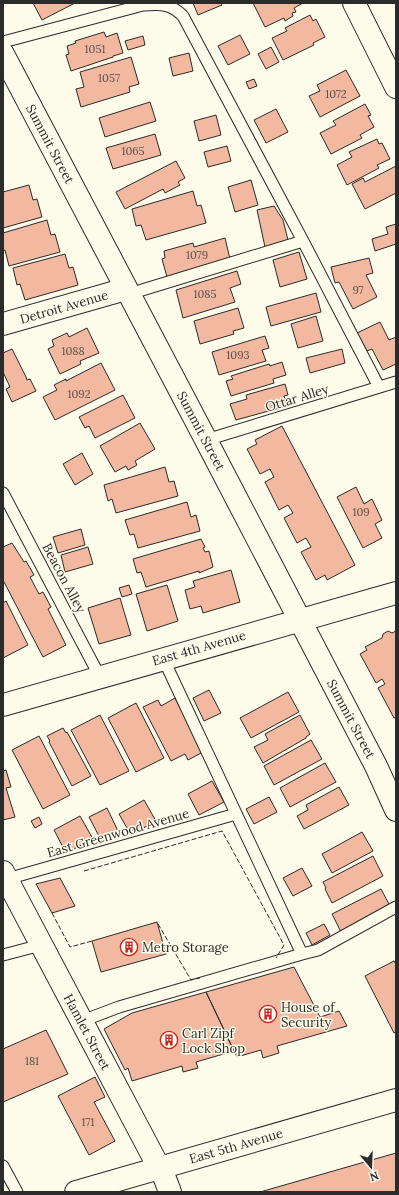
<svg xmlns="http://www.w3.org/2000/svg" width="399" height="1195" viewBox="0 0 399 1195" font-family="Lora,serif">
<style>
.building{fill:#f2b8a0;stroke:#2b2b2b}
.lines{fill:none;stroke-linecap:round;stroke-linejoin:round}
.lane-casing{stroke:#2b2b2b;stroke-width:13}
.street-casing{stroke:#2b2b2b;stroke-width:24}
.secondary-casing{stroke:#2b2b2b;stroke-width:24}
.primary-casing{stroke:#2b2b2b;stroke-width:24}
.lane{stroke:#fdfbea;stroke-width:11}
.street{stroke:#fdfbea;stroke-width:22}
.secondary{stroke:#fdfbea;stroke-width:22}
.primary{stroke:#fdfbea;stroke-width:22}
.fence{stroke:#2b2b2b;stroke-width:1;stroke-dasharray:5 2;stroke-linecap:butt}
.labels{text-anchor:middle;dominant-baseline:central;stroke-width:3;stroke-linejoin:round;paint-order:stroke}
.number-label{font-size:11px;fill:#5d4e48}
.street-label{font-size:13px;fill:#2b2b2b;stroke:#fdfbea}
.poi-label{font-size:13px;fill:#2b2b2b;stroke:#fdfbea;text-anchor:start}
</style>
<rect width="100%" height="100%" fill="#fdfbea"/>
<!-- building -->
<path class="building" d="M33 3H75L42 20Z
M193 3H221L222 5 198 15Z
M253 3H303L294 8 296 12 292 13 293 16 285 21 284 18 265 27Z
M310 15 313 21 316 19 325 37 313 43 314 45 283 60 272 38 287 31 285 28Z
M104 32 106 37 117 33 123 53 113 56V57L71 71 66 55 69 54 67 46 76 43 75 41Z
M240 35 250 54 228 65 218 46Z
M143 36 145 45 128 50 125 41Z
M271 47 279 62 266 69 258 54Z
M189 53 193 71 173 76 169 58Z
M131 57 139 84 129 87 130 92 81 107 76 89 84 87 80 72Z
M346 70 360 96 320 117 309 96 320 91 317 85Z
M254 79 257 86 249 89 246 82Z
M150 102 156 121 105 137 99 118Z
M365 104 371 115 368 116 374 127 360 135 362 138 331 154 320 133 336 125 333 121Z
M276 109 288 132 266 143 254 120Z
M216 115 221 135 199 141 194 121Z
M155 134 161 155 113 169 106 148Z
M377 139 379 144 382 143 390 159 377 165 379 168 347 185 337 165 352 157 349 152Z
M227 146 231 161 208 167 204 152Z
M176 161 185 178 178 182 180 185 165 193 163 189 125 209 116 192Z
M396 166V193L365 209 352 184 363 178 365 182Z
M251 180 258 205 235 212 228 187Z
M29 185 33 200 37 199 42 217 3 228V192Z
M193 191 197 206 201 205 206 223 146 240 141 225 136 226 132 209Z
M274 206 283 220 288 240 265 247 257 210Z
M47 220 51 235 55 234 60 252 9 266 5 250 3 251V233Z
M396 224V244L375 251 372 239 388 234 386 227Z
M225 238 230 259 167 277 162 259 165 258 164 251 193 243 194 247Z
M299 252 307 279 280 287 273 260Z
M65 254 69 268 73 267 78 285 25 300 20 284 17 285 13 268Z
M369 258 373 273 366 275 377 297 353 309 339 282 335 283 331 267Z
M237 271 241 284 230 288 235 302 183 318 176 290Z
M316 293 321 312 271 326 266 307Z
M238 308 244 328 233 331 234 334 200 344 194 321Z
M316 316 323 341 298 348 291 324Z
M380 322 389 340 396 337V364L383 370 372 349 367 351 357 333Z
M87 328 99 353 80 361 81 364 60 374 48 349 54 346 52 340 67 333 69 337Z
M265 336 269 348 262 350 266 361 219 375 212 352Z
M12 349 26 377 27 380 30 379 36 391 12 402 6 389 10 387 3 372V353Z
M342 349 345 363 310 373 306 358Z
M282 362 286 375 273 379 274 383 231 396 226 381 233 379 231 376 269 364 270 366Z
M101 363 115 390 55 420 43 397 57 390 54 385 66 379V381Z
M285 384 288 395 284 396 287 406 236 420 230 404 247 399 246 395Z
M123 395 135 418 95 438 89 426 85 428 79 417Z
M140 423 155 449 135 461 137 465 128 470 126 466 115 472 100 446Z
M282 426 355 565 327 580 325 575 316 580 301 552 311 547 306 538 297 543 284 518 293 513 288 505 279 510 265 482 274 477 270 469 260 474 247 449 257 444 255 440Z
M82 453 93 474 75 485 63 464Z
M165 467 169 482 174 481 178 496 116 513 112 499 108 501 104 485Z
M356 487 364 504 372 499 382 520 375 524 382 538 363 548 337 497Z
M187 502 191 517 196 515 200 531 138 548 134 534 130 535 125 520Z
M81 529 85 545 58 553 53 537Z
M201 539 205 547 203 548 205 552 209 551 213 567 199 573V571L146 587 141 572 137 573 133 559Z
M12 543 24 562 26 561 34 575 30 577 39 594 43 592 51 607 48 609 66 645 43 657 3 580V547Z
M88 547 93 564 65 572 61 555Z
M231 570 240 602 203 613 201 606 190 609 185 590 195 587 193 581Z
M129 585 132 594 122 597 119 588Z
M167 585 178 621 147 631 136 594Z
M120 598 131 635 99 644 88 608Z
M6 601 28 645 3 658V603Z
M388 631 392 633 396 631V717L394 718 378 688 385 684 382 679 376 683 360 654 367 650 365 647 382 638 383 634Z
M209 690 221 713 204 721 193 698Z
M288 692 299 712 251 738 240 718Z
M175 698 203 752 188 760 185 754 171 761 143 707 158 700 161 706Z
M136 703 164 758 136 772 108 718Z
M100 715 129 771 100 785 71 730Z
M300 715 310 734 306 737V738L263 763 254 747 268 740 265 734Z
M63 728 66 733 67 732 91 776 72 786 49 742 50 741 47 736Z
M39 736 70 795 43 809 12 750Z
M311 740 322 759 274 785 264 766Z
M325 763 336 782 290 807 280 788Z
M6 770 11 787 6 788 15 817 3 820V771Z
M212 781 224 802 199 815 188 794Z
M339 787 349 805 304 829 297 816 308 810 306 805Z
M269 797 277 812 254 824 246 809Z
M144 800 156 821 131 835 119 814Z
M107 808 118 831 101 840 89 817Z
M80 816 93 839 66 853 54 830Z
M39 817 42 824 35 828 31 821Z
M362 832 373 851 332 873 322 854Z
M373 856 383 876 332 903 325 889 326 888 323 882Z
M302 868 312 886 293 896 283 878Z
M60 878 75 906 52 913 36 884Z
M381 889 390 906 341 932 332 914Z
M157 922 166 954 101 972 92 941Z
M324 924 330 935 312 945 306 933Z
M394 961 396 964V1032L394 1033 365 976Z
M294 967 320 1017 339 1011 347 1026 277 1046 279 1053 263 1058 261 1050 237 1057 206 992Z
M206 992 234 1051 196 1062 198 1068 183 1072 182 1066 132 1081 128 1068 125 1070 104 1029 132 1013Z
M46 1030 68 1074 3 1102V1049Z
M95 1077 105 1097 94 1102 115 1141 89 1155 58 1096Z
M396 1153V1192H260Z"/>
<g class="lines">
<defs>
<path id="lane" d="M3 42 143 5C161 4 170 3 183 16L303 241 379 387
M129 294 303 241
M206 440 396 382
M3 493 100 677
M7 879 236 814
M302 954 318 950 396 907
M3 955 41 945
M82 1021 119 1007 302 954 163 658
M3 1166 17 1192"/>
<path id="street" d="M354 3 396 87
M3 324 126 289
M3 705 396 593
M3 872 155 1160 161 1168 170 1192"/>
<path id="secondary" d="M76 1192 396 1100"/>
<path id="primary" d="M3 54 206 440 376 766 396 810"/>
</defs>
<!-- lane casing -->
<use href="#lane" class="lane-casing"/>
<!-- street casing -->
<use href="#street" class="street-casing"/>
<!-- secondary casing -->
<use href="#secondary" class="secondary-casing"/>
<!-- primary casing -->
<use href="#primary" class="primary-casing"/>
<!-- lane -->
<use href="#lane" class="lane"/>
<!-- street -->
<use href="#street" class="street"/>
<!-- secondary -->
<use href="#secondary" class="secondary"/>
<!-- primary -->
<use href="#primary" class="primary"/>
<!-- fence -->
<path class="fence" d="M84 871 222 831 284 945 276 958
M52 913 70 947 92 941
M158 924 191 980 200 978"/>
</g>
<!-- icons -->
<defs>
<symbol id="building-ring" viewBox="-11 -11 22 22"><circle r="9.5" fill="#fdfbea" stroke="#c62828" stroke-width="1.5"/><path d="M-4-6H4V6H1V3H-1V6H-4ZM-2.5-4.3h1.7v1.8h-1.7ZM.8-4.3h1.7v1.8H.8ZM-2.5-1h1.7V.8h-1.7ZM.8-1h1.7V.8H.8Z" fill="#c62828"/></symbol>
</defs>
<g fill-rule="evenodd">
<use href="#building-ring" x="119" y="937" width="20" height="20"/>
<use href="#building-ring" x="258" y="1004" width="20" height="20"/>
<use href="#building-ring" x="159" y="1030" width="20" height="20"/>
</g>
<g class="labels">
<!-- number labels -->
<g class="number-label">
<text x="95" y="49">1051</text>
<text x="109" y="78">1057</text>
<text x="336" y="94">1072</text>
<text x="133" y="151">1065</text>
<text x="197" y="255">1079</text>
<text x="358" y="290">97</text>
<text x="205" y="294">1085</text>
<text x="73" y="351">1088</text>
<text x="238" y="355">1093</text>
<text x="79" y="394">1092</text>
<text x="361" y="512">109</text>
<text x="32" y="1061">181</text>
<text x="88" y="1122">171</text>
</g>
<!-- street labels -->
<g class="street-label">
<text transform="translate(50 144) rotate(62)">Summit Street</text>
<text transform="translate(64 307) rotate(-16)">Detroit Avenue</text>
<text transform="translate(297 398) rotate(-17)">Ottar Alley</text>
<text transform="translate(201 431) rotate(62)">Summit Street</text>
<text transform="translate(64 578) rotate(62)">Beacon Alley</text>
<text transform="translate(199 648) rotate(-16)">East 4th Avenue</text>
<text transform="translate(351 719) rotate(62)">Summit Street</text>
<text transform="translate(118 833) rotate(-16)">East Greenwood Avenue</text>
<text transform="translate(87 1032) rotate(62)">Hamlet Street</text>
<text transform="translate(236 1146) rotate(-16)">East 5th Avenue</text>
</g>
<!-- poi labels -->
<g class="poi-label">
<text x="142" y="947">Metro Storage</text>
<text x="281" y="1007">House of<tspan x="281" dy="15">Security</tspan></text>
<text x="182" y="1033">Carl Zipf<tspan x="182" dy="15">Lock Shop</tspan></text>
</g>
</g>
<!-- border -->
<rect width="399" height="1195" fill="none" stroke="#2b2b2b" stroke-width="8"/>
<!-- north arrow -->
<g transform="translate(371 1167) rotate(161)" stroke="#fdfbea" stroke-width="3" paint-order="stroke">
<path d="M0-3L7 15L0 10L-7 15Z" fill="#2b2b2b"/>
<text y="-6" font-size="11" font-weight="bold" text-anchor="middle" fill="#2b2b2b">N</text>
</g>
</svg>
